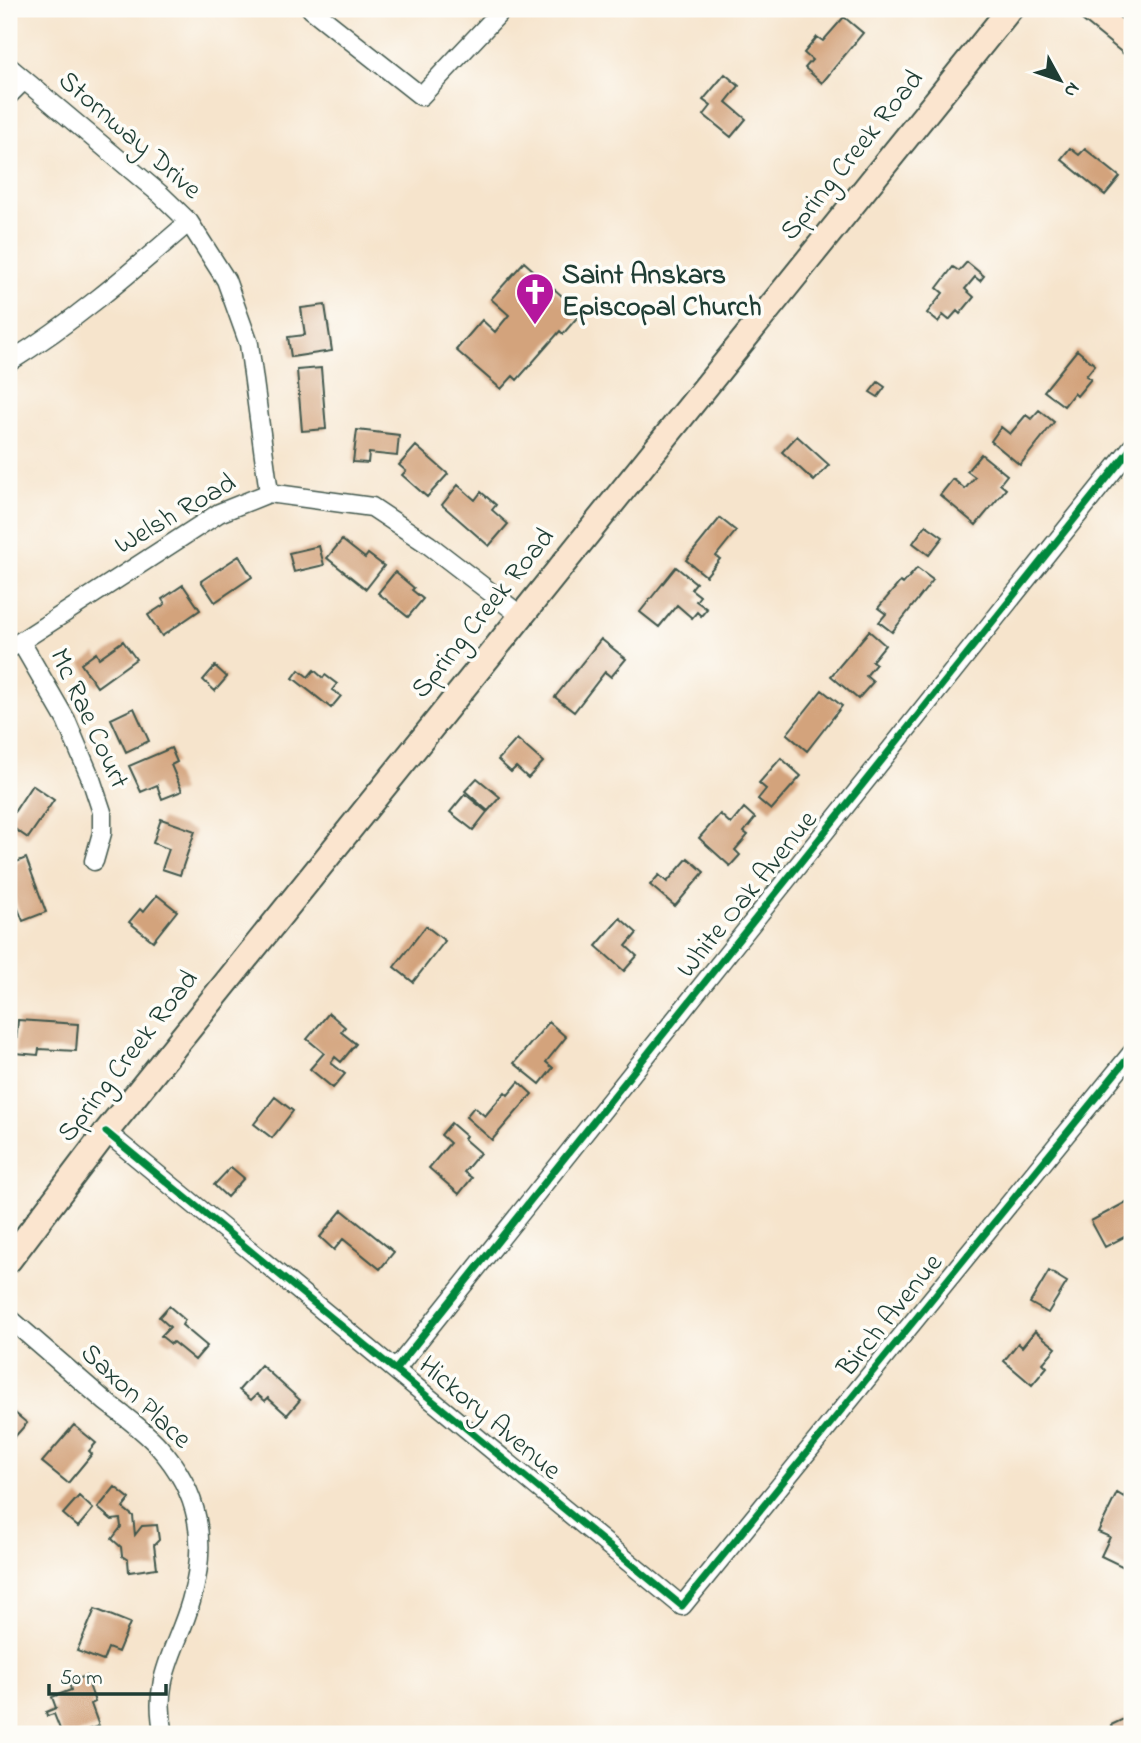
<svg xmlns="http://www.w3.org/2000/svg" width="1141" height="1743" viewBox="0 0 1141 1743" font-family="'Indie Flower',sans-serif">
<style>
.building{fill:#d3a37b}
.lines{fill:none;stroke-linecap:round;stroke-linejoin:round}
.street-casing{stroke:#3f564b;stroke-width:21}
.secondary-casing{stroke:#3f564b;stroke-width:28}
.street{stroke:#fff;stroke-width:18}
.secondary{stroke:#fbe5cf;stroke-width:24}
.cycleway-casing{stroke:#fdfcf7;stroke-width:11}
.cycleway{stroke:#00873e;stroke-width:7}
.labels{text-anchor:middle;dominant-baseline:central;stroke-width:7;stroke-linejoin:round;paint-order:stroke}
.street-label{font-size:28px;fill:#1f3d34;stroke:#fdfcf7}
.poi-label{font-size:28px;font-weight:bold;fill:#1f3d34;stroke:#fdfcf7;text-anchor:start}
</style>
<rect width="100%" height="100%" fill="#fdfcf7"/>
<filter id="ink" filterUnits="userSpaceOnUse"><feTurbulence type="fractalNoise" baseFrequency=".0143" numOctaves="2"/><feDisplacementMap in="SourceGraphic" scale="14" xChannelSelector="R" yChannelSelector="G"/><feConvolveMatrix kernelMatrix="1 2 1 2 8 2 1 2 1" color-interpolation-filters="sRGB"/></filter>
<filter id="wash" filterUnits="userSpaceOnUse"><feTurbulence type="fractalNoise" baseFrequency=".00686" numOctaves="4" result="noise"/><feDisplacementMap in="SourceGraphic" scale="28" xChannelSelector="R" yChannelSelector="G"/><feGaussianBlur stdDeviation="1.57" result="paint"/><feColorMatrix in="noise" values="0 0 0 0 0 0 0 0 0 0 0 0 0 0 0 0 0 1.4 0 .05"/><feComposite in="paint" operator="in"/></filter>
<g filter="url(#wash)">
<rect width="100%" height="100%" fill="#f6e4cc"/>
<g id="blocks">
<!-- building -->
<path class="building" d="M844 17 863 33 822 83 805 68 812 60 804 53 817 37 823 41Z
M725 74 739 86 726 102 746 119 731 137 704 115 711 106 703 100Z
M1070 148 1079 155 1085 149 1120 177 1105 195 1061 159Z
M524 262 581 313 563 334 560 331 517 380 513 376 501 389 456 350 482 320 495 332 509 315 491 299Z
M967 262 984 276 980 281 975 277 965 289 974 297 960 314 957 311 949 320 943 315 938 322 927 313 943 293 937 288 953 267 959 271Z
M325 305 332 351 291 357 288 337 305 335 301 308Z
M1077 350 1095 365 1086 376 1091 379 1077 396 1074 393 1064 406 1044 391Z
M321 368 326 429 302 431 297 370Z
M878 382 885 387 878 397 870 392Z
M1039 410 1054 422 1020 465 991 441 1001 427 1010 434 1026 415 1031 419Z
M357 430 399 435 397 456 369 453 368 463 353 462Z
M797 436 829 465 814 481 782 452Z
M416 446 448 474 427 497 402 475 406 471 399 465Z
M981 454 1007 475 1000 484 1006 489 976 525 940 495 953 479 965 489 975 477 967 471Z
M458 485 475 500 481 492 496 505 492 510 508 524 489 546 442 505Z
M720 518 736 531 716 556 720 559 706 576 686 560Z
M926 525 943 537 929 555 913 543Z
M342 540 365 558 368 554 384 566 366 589 327 558Z
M319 546 324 565 294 572 289 553Z
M239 556 252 577 215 602 201 581Z
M676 567 696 583 691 589 700 596 696 601 707 609 701 616 697 612 692 618 677 605 659 627 640 612Z
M917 568 933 580 892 632 879 622 886 614 878 608 900 582 903 584Z
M395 572 414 588 412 590 423 599 408 617 378 593Z
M183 585 200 610 162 636 148 615 165 604 162 599Z
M869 631 885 645 872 661 876 664 866 676 873 682 858 699 831 676Z
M601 639 626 659 611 677 605 672 574 712 555 697Z
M123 641 136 659 97 687 81 664 96 653 99 658Z
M215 666 227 677 215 691 203 680Z
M299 670 308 677 314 670 323 678 325 675 337 684 332 690 341 696 331 708 293 678Z
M822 690 842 706 807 751 787 734Z
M134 708 149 741 126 752 111 719Z
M517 739 543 762 528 778 516 767 511 772 498 760Z
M171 748 177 762 171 765 182 791 162 799 157 785 141 792 129 766Z
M781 758 801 776 771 810 758 799 766 789 759 783Z
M477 778 500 797 488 811 465 791Z
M32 785 54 800 28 838 9 825V820Z
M465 794 487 812 473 830 450 812Z
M744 808 755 818 744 832 748 835 735 850 740 855 730 866 699 838 720 814 731 824Z
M161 819 195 831 180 875 162 869 169 849 153 843Z
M26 858 46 912 23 921 9 886V865Z
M688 858 704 872 675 906 650 885 659 875 667 882Z
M157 895 177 911 153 941 129 922 140 909 143 912Z
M620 918 637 933 626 946 637 956 624 971 596 946Z
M426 926 445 941 413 982 394 967Z
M329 1013 345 1027 341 1032 356 1044 341 1062 335 1057 331 1063 345 1074 333 1088 310 1069 324 1053 307 1039Z
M18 1020 78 1024 76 1051 39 1049 38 1055 15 1053Z
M549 1022 566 1037 546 1062 553 1068 540 1084 514 1063Z
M519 1082 532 1094 492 1140 466 1117 474 1107 485 1116 505 1092 508 1095Z
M275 1097 293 1111 272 1138 254 1124Z
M451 1123 466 1136 464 1139 480 1153 464 1172 472 1178 459 1194 429 1168 450 1143 441 1135Z
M231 1167 244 1178 227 1197 214 1185Z
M1132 1199V1233L1105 1247 1091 1221Z
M342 1210 394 1252 380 1269 343 1239 334 1250 320 1237Z
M1049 1271 1067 1282 1048 1313 1030 1303Z
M169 1306 185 1320 182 1325 207 1346 195 1360 173 1342 171 1344 161 1336 170 1327 159 1317Z
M1035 1331 1056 1348 1043 1363 1047 1367 1032 1385 1004 1361 1018 1343 1022 1347Z
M261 1365 300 1400 287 1415 268 1398 265 1401 257 1394 251 1400 239 1390Z
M9 1408 27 1423 13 1439 9 1436Z
M74 1425 96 1443 89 1451 92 1454 68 1483 42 1462Z
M115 1487 130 1499 123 1508 133 1516 135 1535 142 1526 157 1525 159 1540 154 1545 157 1568 129 1572 128 1560 122 1556 121 1547 112 1539 121 1527 120 1519 112 1520 98 1508Z
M1128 1488 1132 1490V1571L1101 1556 1110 1537 1098 1532 1117 1493 1124 1497Z
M79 1496 93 1509 78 1527 63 1514Z
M95 1609 130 1623 118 1652 108 1648 103 1661 77 1651Z
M86 1676 95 1702 91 1704 99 1726 75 1734H62L54 1714 47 1716 46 1712 56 1708 52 1697 71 1690 69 1682Z
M1132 1715V1734H1115L1111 1725Z"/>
</g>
</g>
<g filter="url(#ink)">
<use href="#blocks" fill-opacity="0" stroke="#3f564b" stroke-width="2"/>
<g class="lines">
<defs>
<path id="street" d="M311 9 421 96 503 9
M9 67 160 194 189 222 226 280 249 344 269 493
M9 95 24 80
M9 362C75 321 130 273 189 222
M21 642 66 720 91 779 102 812V833L94 861
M9 649 219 513 269 493 372 507 429 545 520 615
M106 1132 682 1606 1132 1053
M9 1318C41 1346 74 1374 106 1402 124 1416 144 1430 159 1447 200 1493 208 1542 191 1601 177 1650 151 1678 164 1734
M396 1369 1132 447"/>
<path id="secondary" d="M1089 9 1132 44
M9 1260 106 1132 1010 9"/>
</defs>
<!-- street casing -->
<use href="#street" class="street-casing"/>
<!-- secondary casing -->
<use href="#secondary" class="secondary-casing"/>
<!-- street -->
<use href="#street" class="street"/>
<!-- secondary -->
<use href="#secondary" class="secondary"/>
<defs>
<path id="cycleway" d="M106 1132 682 1606 1132 1053
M396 1369 1132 447"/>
</defs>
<!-- cycleway casing -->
<use href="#cycleway" class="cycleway-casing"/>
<!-- cycleway -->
<use href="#cycleway" class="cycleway"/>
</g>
</g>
<!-- icons -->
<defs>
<symbol id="church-pin" viewBox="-11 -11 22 30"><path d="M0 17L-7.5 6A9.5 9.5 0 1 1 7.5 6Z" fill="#b5179e" stroke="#fdfcf7"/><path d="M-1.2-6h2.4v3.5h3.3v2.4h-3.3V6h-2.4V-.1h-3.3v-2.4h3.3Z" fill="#fff"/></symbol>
</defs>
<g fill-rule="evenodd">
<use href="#church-pin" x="513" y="270" width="44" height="60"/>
</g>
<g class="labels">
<!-- street labels -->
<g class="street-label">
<text transform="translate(129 136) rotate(41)">Stornway Drive</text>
<text transform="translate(853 156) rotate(-51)">Spring Creek Road</text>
<text transform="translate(176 515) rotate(-30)">Welsh Road</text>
<text transform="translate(484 614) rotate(-51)">Spring Creek Road</text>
<text transform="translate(88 719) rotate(65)">Mc Rae Court</text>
<text transform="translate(748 895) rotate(-51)">White Oak Avenue</text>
<text transform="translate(129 1057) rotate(-52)">Spring Creek Road</text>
<text transform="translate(891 1316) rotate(-51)">Birch Avenue</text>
<text transform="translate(135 1397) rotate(43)">Saxon Place</text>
<text transform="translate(489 1419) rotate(40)">Hickory Avenue</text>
</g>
<!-- poi labels -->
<g class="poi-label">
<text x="562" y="276">Saint Anskars<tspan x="562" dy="32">Episcopal Church</tspan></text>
</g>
</g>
<!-- margin -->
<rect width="1141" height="1743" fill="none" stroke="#fdfcf7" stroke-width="35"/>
<!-- north arrow -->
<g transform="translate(1060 80) rotate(130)" stroke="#fdfcf7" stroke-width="5" paint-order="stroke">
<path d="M0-5L12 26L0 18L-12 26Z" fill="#1f3d34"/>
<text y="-10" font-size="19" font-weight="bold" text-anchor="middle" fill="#1f3d34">N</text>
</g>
<!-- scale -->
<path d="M49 1684v10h117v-10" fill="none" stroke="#1f3d34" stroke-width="3.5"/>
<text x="60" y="1684" font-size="21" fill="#1f3d34" stroke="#fdfcf7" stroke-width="5" paint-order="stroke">50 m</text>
</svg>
